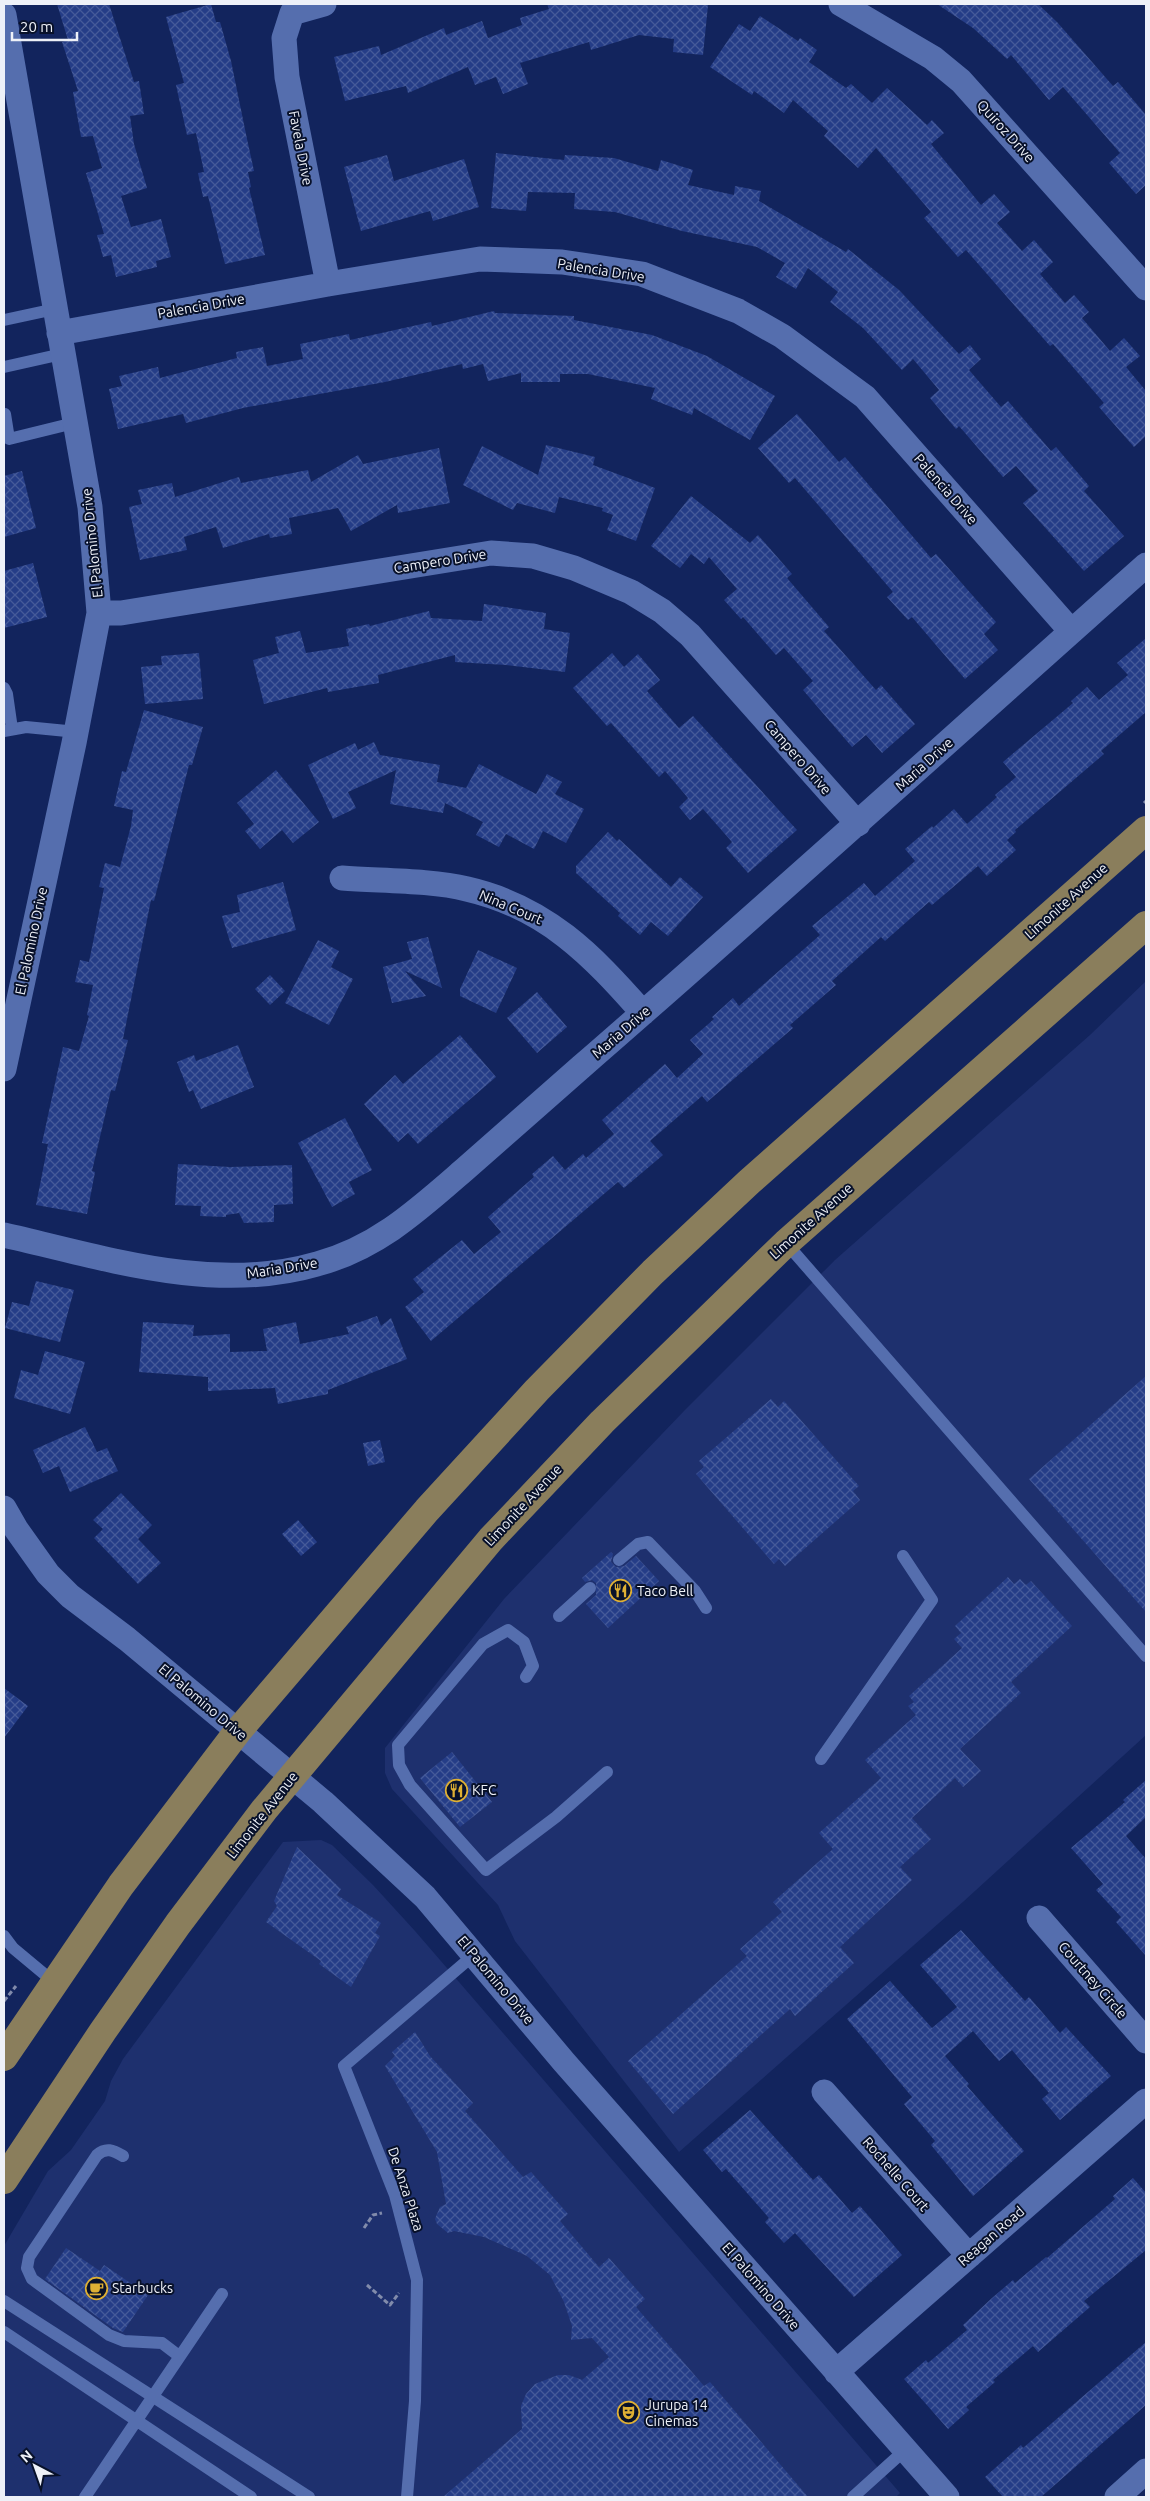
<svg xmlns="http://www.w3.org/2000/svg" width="1150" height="2501" viewBox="0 0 1150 2501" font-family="Ubuntu,sans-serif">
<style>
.built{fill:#1e306e}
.building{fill:url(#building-cross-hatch)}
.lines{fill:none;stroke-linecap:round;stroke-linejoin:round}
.path{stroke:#818bab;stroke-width:3;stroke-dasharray:5 2.5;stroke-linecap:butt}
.service{stroke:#556eae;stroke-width:12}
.minor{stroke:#556eae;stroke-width:25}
.primary{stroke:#8a7e5c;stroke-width:28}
.labels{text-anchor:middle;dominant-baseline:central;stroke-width:4;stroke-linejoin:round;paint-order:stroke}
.street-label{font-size:14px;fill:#eef1f8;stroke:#08112a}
.poi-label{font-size:14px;fill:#eef1f8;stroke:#08112a;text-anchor:start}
</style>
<defs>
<pattern id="building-cross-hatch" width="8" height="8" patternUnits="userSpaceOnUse" patternTransform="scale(1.25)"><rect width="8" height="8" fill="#253d87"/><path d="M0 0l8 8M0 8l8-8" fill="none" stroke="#455a99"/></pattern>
</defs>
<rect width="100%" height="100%" fill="#12245d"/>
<!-- built -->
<path class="built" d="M1146 981V1735L964 1901 679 2152 515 1941 498 1905 392 1789 385 1773V1748L504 1599 684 1411 835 1260 1090 1035Z
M321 1840 332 1845 373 1885 415 1931 900 2493 896 2497H4V2246L48 2171 71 2150 105 2101 111 2081 123 2059 283 1842Z"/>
<!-- building -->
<path class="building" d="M57 4H109L134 82 139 81 144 114 130 116 134 144 147 188 121 196 131 227 161 219 171 257 156 261 157 267 116 277 111 255 103 257 97 235 104 234 86 173 102 168 93 136 81 137 73 92 78 91 62 42 68 40Z
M211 4 216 22H220L231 61 247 139 254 171 248 172 251 187 249 188 265 255 225 264 208 196 203 197 198 173 204 172 196 133 187 135 176 85 184 83 166 17Z
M547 4 708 5 703 55 673 52 674 39 639 35 591 50 589 42 520 63 528 84 503 94 496 77 475 85 468 67 408 93 406 86 345 101 334 57 379 46 381 55 444 28 446 35 482 21 488 38 522 25 520 18 549 9Z
M937 4H1038L1057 22 1113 86 1118 82 1146 115V185L1136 194 1109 163 1120 153 1063 87 1049 100 1011 55 1007 59 973 28Z
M760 16 798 41 800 38 817 50 809 62 846 88 851 84 872 103 887 88 927 125 932 120 944 133 931 144 981 205 994 194 1010 212 997 223 1022 251 1034 240 1053 262 1040 274 1065 303 1074 295 1089 312 1082 318 1110 351 1124 338 1140 356 1126 367 1146 391V436L1134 447 1099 407 1104 403 1053 344 1050 346 966 250 958 257 924 218 931 212 876 148 858 168 824 136 828 131 793 100 784 113 754 91 752 95 710 67 739 24 750 31Z
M496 153 564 160 565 155 614 158 658 171 661 160 693 170 688 185 734 195 735 186 761 191 759 201 846 252 848 249 899 290 959 354 970 345 981 359 969 370 1001 407 1008 401 1051 451 1056 447 1089 486 1084 491 1124 536 1084 571 1023 503 1038 491 1016 466 1003 477 959 426 956 429 930 398 939 390 913 359 902 370 863 328 830 302 838 292 808 268 796 289 776 277 785 263 757 247 682 231 615 212 574 209 575 193 528 192 526 211 491 208Z
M387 155 394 181 464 159 479 207 433 221 430 211 361 231 344 167Z
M494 311 495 313 574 316V320L652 335 707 356 775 396 750 440 694 408 692 415 651 399 655 388 588 374H560V382H521V373L488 381 483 364 463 369 462 364 385 382 243 408 186 423 183 414 118 429 109 389 122 386 119 376 158 367 160 378 237 358 236 352 263 347 267 366 303 359 300 344 349 334 350 340 431 322 432 326Z
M797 414 839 462 845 457 931 558 936 554 996 622 984 634 998 650 965 679 912 617 908 620 887 597 893 592 795 478 789 483 758 448Z
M546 445 595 457 593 465 655 488 636 541 607 530 613 515 602 511 603 508 559 497 555 513 517 503 513 510 463 485 482 446 538 475Z
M439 448 450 503 398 513 397 505 351 531 338 508 289 518 292 534 270 538 269 534 223 548 216 527 184 537 187 550 140 560 129 507 142 504 138 490 172 483 175 497 239 477 241 483 308 470 311 482 358 455 363 464Z
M22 471 36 528 4 537V476Z
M691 496 750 543 758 535 792 574 787 578 829 627 824 631 876 690 881 685 915 724 882 753 866 735 852 747 803 690 813 681 784 648 776 655 743 617 741 619 724 600 737 589 709 557 704 564 691 554 680 568 651 546Z
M33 563 47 617 4 628V571Z
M484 604 546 613 544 629 570 633 565 672 506 665 455 662V655L378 675 379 683 328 692 327 688 264 704 253 660 279 653 275 637 300 631 306 653 349 646 346 629 369 624 370 626 429 611 431 618 482 621Z
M1146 638V712L1101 751 1104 754 1015 830 1016 832 1007 840 1016 850 987 876 978 866 932 905 929 902 885 941 881 937 832 981 836 985 790 1025 793 1028 707 1102 702 1096 650 1141 663 1155 624 1188 618 1182 431 1341 405 1307 424 1292 413 1279 462 1240 474 1254 501 1232 488 1217 534 1177 532 1174 553 1156 565 1170 583 1154 586 1158 614 1134 602 1120 665 1064 677 1078 703 1054 690 1040 714 1019 712 1017 733 998 739 1006 820 935 812 926 864 883 875 896 915 861 905 849 932 826 933 828 954 809 967 824 997 797 995 795 1016 777 1003 762 1073 703 1071 701 1087 687 1099 700 1128 675 1117 663Z
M199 653 203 699 145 704 141 667 162 665 161 656Z
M612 653 624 667 638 654 660 680 647 691 679 728 693 716 797 830 748 873 726 848 732 842 703 809 690 820 679 807 688 798 665 771 659 777 611 723 607 726 573 688Z
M144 710 203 727 192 765H189L154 901 151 900 123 1039 128 1040 115 1091 111 1090 92 1171 95 1172 87 1214 36 1205 48 1144 42 1143 63 1047 79 1051 89 1016 87 1015 93 985 75 982 80 960 89 962 104 888 99 887 105 863 120 867 131 826 133 810 114 806 122 771 126 772Z
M374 742 380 755 440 765 437 782 466 788 479 764 536 794 547 774 562 782 555 794 584 809 566 843 543 831 534 849 506 834 499 847 476 835 483 822 445 803 443 813 390 804 396 770 348 792 356 808 333 819 308 765 355 743 358 750Z
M276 770 319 822 293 843 282 830 260 849 245 831 254 824 237 803Z
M608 832 617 841 619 839 671 887 680 877 703 897 668 936 651 922 640 935 618 916 620 913 576 873V866Z
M283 882 296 930 232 948 222 916 240 912 237 895Z
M428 937 442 988 405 971 426 996 392 1003 383 967 412 959 407 942Z
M318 940 339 951 331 967 353 979 329 1025 285 1003Z
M478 950 517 968 496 1013 460 996V989Z
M270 975 285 991 270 1005 255 989Z
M537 992 567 1027 537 1053 507 1018Z
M460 1035 496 1077 418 1144 408 1133 398 1142 364 1104 395 1075 403 1084Z
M238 1045 254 1087 201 1109 193 1090 189 1092 177 1062 194 1055 196 1061Z
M345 1118 372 1170 349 1182 355 1194 332 1207 298 1143Z
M178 1164 230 1167 292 1165 293 1204 274 1205V1222L244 1223 239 1213 226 1215V1217L200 1216 201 1206 175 1205Z
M36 1281 74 1290 60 1342 5 1328 12 1302 29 1306Z
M377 1316 381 1326 391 1318 407 1359 328 1390V1394L278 1404 275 1388 208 1391V1377L139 1372 143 1322 194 1325 193 1336 230 1334V1352L267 1351 263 1329 296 1322 300 1344 349 1334 346 1327Z
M45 1351 85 1362 70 1414 14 1398 21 1370 38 1375Z
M1146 1376V1612L1029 1479Z
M771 1399 778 1407 784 1401 859 1486 853 1491 860 1500 785 1566 779 1559 774 1564 696 1474 704 1467 699 1461Z
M85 1427 97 1452 107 1448 118 1471 70 1492 59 1466 43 1473 33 1450Z
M380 1440 385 1462 368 1466 363 1443Z
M121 1493 152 1525 138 1539 161 1563 138 1584 94 1538 103 1529 93 1520Z
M298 1520 317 1542 301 1556 282 1534Z
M611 1552 613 1554 611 1562 616 1567 624 1566 636 1556 659 1581 608 1628 586 1604 596 1595V1583L592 1580 585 1582 582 1578Z
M1008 1577 1014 1584 1020 1579 1026 1585 1031 1581 1072 1626 1011 1682 1021 1693 960 1749 981 1771 963 1787 955 1778 912 1818 931 1839 900 1867 912 1880 840 1947 854 1963 795 2016 790 2009 673 2114 628 2061 747 1956 740 1949 782 1912 773 1902 833 1849 819 1833 881 1778 865 1760 916 1715 908 1706 914 1702 909 1696 962 1648 954 1639 961 1633 955 1626Z
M4 1688 28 1706 4 1738Z
M452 1752 492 1802 460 1827 420 1778Z
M1146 1780V1817L1126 1836 1146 1859V1956L1116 1922 1121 1917 1096 1890 1103 1884 1071 1848 1125 1802 1123 1800Z
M297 1847 341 1889 337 1895 381 1923 375 1933 380 1936 351 1987 319 1964 321 1961 266 1922 277 1906 274 1901Z
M961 1930 1025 2001 1029 1997 1060 2033 1066 2027 1111 2076 1060 2120 1042 2099 1049 2093 1012 2050 999 2061 973 2031 945 2056 969 2084 967 2086 1024 2151 973 2196 931 2145 935 2141 904 2104 912 2097 847 2019 890 1981 932 2028 957 2007 920 1965Z
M415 2032 430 2056 473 2103 465 2111 523 2177 531 2172 568 2214 560 2221 599 2267 609 2258 645 2299 636 2307 704 2386 710 2382 808 2497H443L522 2429 521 2406 526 2394 535 2384 558 2375H569L582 2380 609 2357 592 2338 571 2340 572 2326 564 2302 550 2275 527 2256 484 2237 454 2231 448 2233 437 2224 435 2219 437 2214 440 2207 446 2204 437 2152 385 2066 395 2056 392 2052Z
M750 2110 813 2180 819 2175 852 2213 860 2206 902 2255 854 2297 795 2233 784 2243 765 2222 769 2218 726 2169 722 2172 703 2150Z
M1133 2178 1146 2193V2250L1084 2301 1090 2307 1038 2352 1033 2346 993 2380 995 2382 966 2407 969 2410 948 2429 904 2379 926 2360 928 2363 967 2330 963 2325 992 2298 1013 2280 1015 2283 1046 2257 1047 2258 1115 2199 1113 2196Z
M66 2248 100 2271 104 2265 148 2295 123 2332 113 2328 45 2279Z
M1146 2342V2405L1041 2497H1003L985 2477 1021 2445 1023 2448Z"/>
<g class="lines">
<!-- path -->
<path class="path" d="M1144 803 1146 801
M4 2001 16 1986
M364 2228 373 2215 382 2213
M367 2285 390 2305 399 2293"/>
<!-- service -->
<path class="service" d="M4 320 55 309
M4 367 62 354
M5 414 9 439 74 423
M4 688 7 694 12 729
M4 731 26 727 77 732
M786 1243 1146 1656
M619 1560 638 1544 648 1542 695 1591 706 1608
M559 1616 590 1588
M526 1677 533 1666 524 1642 508 1630 483 1644 398 1745 399 1765 410 1785 486 1870 556 1817 607 1772
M821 1759 932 1600 903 1556
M4 1936 13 1948 55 1983
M123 2156C113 2150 106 2147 97 2155L29 2257 27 2268 32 2279 109 2335 124 2341 162 2343 179 2356
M4 2301 309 2497
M4 2332 251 2497
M85 2497 222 2294
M407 2497 415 2401 417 2280 395 2195 344 2066 475 1954
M853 2497 905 2450"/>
<!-- minor -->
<path class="minor" d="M324 4 292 13 284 38 287 77 328 284
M841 4 933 58 961 81 1146 288
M4 15 90 507 99 613 74 743 4 1069
M59 333 328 284 480 259 562 262 642 274 738 311 782 336 865 397 1071 631
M99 613H121L491 553 533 556 574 568 631 592 662 611 690 635 858 824
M342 878C380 881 431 880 467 889 546 907 592 955 643 1013
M4 1235C105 1258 214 1294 317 1264 377 1248 418 1210 464 1170 503 1136 542 1101 581 1067 771 902 958 732 1146 565
M4 1508 16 1529 48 1574 70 1596 127 1639 323 1802 425 1897 564 2062 947 2497
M1039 1918 1146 2041
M824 2092 969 2256
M836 2372 1146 2101
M1117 2497 1146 2471"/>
<!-- primary -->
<path class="primary" d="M4 2057 121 1885 238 1731 427 1510 537 1390 653 1272 749 1182 1146 830
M4 2180 103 2031 178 1924 264 1810 491 1539 602 1422 786 1243 1146 925"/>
</g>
<!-- icons -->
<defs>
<symbol id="restaurant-ring" viewBox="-11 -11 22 22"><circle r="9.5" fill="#08112a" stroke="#dfb034" stroke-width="1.5"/><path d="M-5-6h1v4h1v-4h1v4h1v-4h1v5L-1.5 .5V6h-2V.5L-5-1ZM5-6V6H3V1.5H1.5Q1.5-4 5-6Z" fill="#dfb034"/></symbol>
<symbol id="cafe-ring" viewBox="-11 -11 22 22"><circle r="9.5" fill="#08112a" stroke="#dfb034" stroke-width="1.5"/><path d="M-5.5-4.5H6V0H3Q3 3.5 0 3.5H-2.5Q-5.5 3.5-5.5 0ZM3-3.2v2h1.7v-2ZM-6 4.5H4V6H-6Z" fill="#dfb034"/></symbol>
<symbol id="theatre-ring" viewBox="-11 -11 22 22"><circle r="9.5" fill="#08112a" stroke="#dfb034" stroke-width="1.5"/><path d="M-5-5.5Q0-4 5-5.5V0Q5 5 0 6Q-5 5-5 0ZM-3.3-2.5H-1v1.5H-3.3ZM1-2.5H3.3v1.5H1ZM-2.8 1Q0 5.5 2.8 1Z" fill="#dfb034"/></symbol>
</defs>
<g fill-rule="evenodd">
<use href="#restaurant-ring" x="608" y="1578" width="25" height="25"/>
<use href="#restaurant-ring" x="444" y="1778" width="25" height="25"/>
<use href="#cafe-ring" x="84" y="2276" width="25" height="25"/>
<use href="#theatre-ring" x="616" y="2400" width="25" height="25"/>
</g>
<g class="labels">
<!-- street labels -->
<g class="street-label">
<text transform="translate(1006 131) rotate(48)">Quiroz Drive</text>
<text transform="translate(301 148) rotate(79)">Favela Drive</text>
<text transform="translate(601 270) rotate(9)">Palencia Drive</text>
<text transform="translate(201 306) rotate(-10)">Palencia Drive</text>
<text transform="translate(946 489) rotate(49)">Palencia Drive</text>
<text transform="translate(92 543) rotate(-96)">El Palomino Drive</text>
<text transform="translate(440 561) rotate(-9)">Campero Drive</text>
<text transform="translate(798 757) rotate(49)">Campero Drive</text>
<text transform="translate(924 764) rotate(-42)">Maria Drive</text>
<text transform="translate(1066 901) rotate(-42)">Limonite Avenue</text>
<text transform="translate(511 907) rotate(23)">Nina Court</text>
<text transform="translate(31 941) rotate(-78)">El Palomino Drive</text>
<text transform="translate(621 1032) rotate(-41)">Maria Drive</text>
<text transform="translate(811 1221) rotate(-42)">Limonite Avenue</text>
<text transform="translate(282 1268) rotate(-9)">Maria Drive</text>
<text transform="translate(523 1505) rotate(-47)">Limonite Avenue</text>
<text transform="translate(203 1702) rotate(40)">El Palomino Drive</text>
<text transform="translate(262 1815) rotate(-52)">Limonite Avenue</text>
<text transform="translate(496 1980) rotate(50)">El Palomino Drive</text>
<text transform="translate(1093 1980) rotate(49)">Courtney Circle</text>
<text transform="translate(896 2174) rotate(49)">Rochelle Court</text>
<text transform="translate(406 2189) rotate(72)">De Anza Plaza</text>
<text transform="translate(991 2236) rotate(-41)">Reagan Road</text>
<text transform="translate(761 2286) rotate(49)">El Palomino Drive</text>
</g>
<!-- poi labels -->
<g class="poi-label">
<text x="637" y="1591">Taco Bell</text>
<text x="472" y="1790">KFC</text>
<text x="112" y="2288">Starbucks</text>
<text x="645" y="2405">Jurupa 14<tspan x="645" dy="16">Cinemas</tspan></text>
</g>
</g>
<!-- border -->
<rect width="1150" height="2501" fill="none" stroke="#eef1f8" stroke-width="10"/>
<!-- north arrow -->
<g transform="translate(35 2466) rotate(319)" stroke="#08112a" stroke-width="4" paint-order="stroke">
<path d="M0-4L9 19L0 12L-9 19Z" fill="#eef1f8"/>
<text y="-8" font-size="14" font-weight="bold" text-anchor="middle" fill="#eef1f8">N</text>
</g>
<!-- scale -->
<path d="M12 32v8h65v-8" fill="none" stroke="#eef1f8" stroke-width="2.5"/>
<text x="20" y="32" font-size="15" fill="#eef1f8" stroke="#08112a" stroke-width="4" paint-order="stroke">20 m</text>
</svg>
